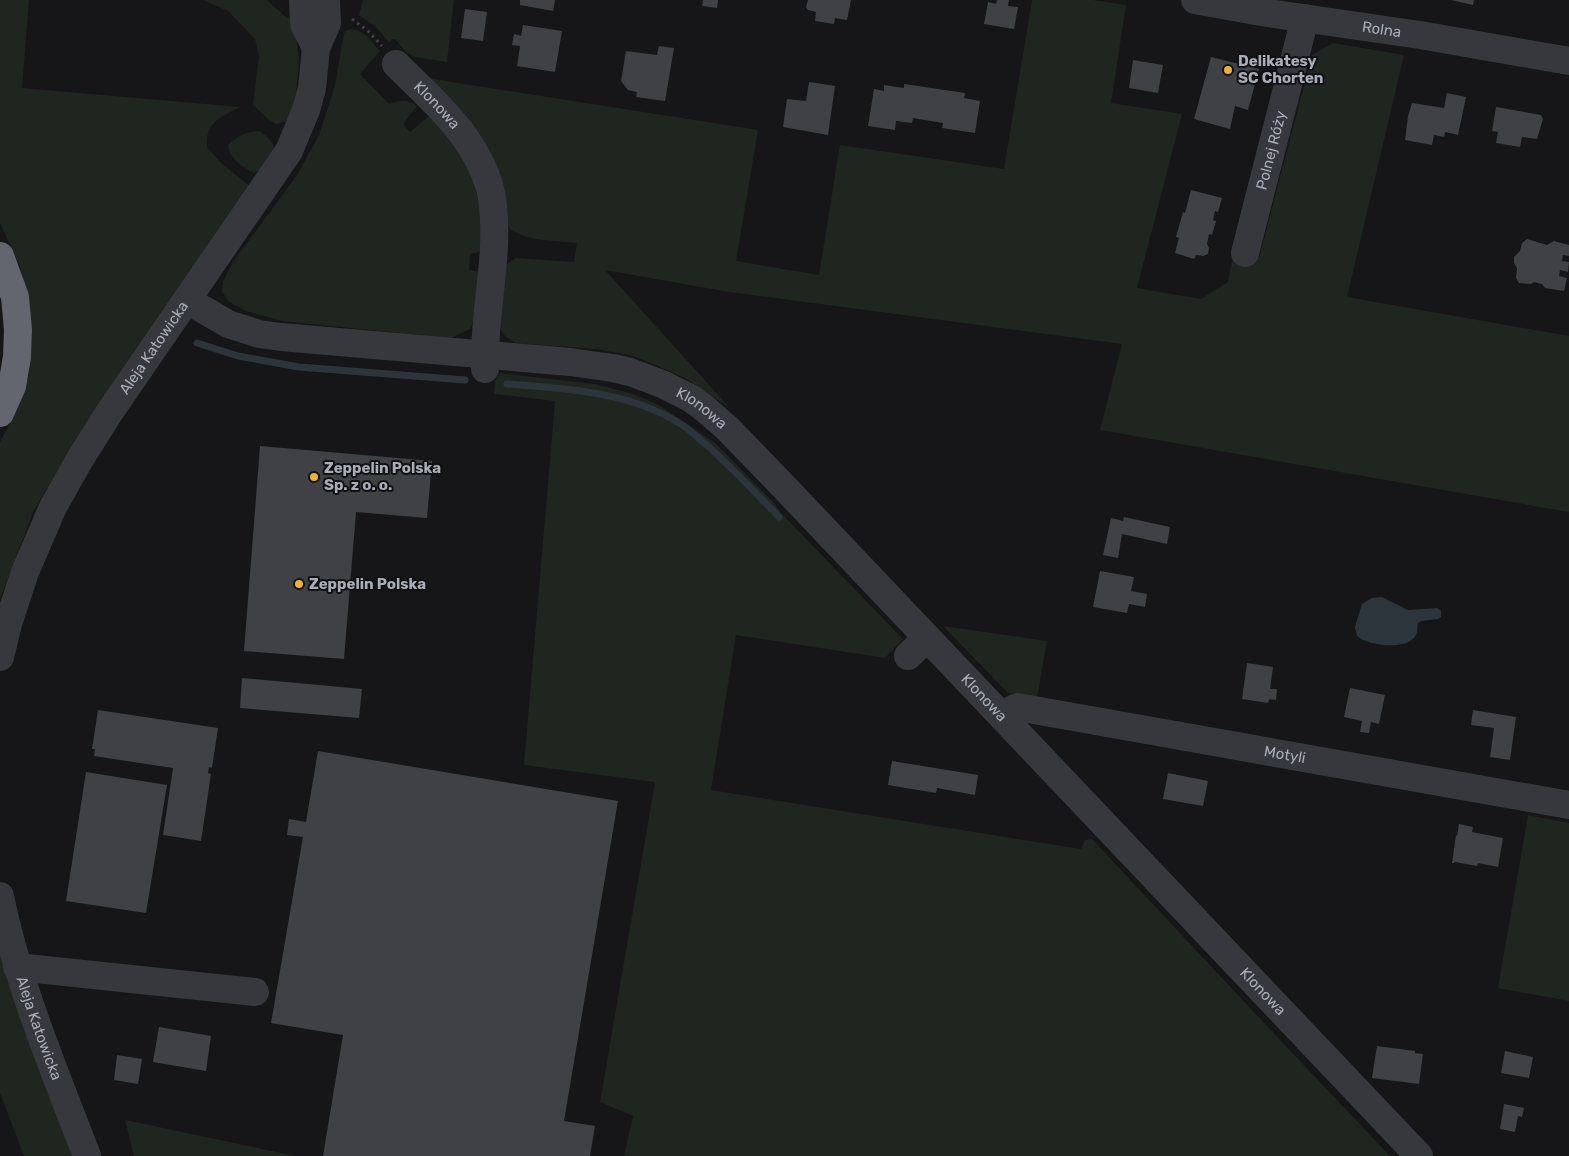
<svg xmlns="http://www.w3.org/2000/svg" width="1569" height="1156" viewBox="0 0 1569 1156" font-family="Rubik,sans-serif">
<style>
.green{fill:#1e261f}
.water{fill:#2c353c}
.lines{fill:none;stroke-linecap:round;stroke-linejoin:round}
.stream{stroke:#2c353c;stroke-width:7}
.building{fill:#404145}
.path{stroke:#3d3f44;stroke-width:3;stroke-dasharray:2.5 4;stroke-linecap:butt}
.minor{stroke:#37383d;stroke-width:28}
.highway{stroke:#63666e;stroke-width:28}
.poi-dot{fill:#f2b134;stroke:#111113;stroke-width:2}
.labels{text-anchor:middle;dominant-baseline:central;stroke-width:4;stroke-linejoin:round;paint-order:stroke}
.street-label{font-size:15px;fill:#a8adb8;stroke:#111113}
.poi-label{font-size:15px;font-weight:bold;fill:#a8adb8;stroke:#111113;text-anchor:start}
</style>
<rect width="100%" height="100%" fill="#161618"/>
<!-- green -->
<path class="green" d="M0 0H29L22 88 240 107C221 117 205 122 207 147L222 164 250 186 98 406 54 477 33 512 0 599V442L17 410 29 375 32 339 29 301 20 267 0 223Z
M203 0H267L287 18 294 19 299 59 296 93 291 113 285 122 276 124 268 119 253 105 259 56 255 39 228 11Z
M363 0H454L447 62 415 57 406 52 395 39H392L389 42 375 26 359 15Z
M1032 0H1093L1126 5 1111 103 1182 114 1137 288 1201 299 1228 282 1234 250 1259 258 1312 55 1333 43 1404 55 1347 297 1569 336V512L1100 430 1122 344 729 292 605 270 730 408 685 378 634 356 596 349 515 343 505 336 499 326 504 270 508 263 516 258 574 262 577 243C557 241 525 241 510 229L419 75 445 81 758 130 736 261 819 275 840 145 1004 169Z
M351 29C364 30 372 42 380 51L360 74 389 104C401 100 407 99 417 106L403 124 410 132 430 115 463 156 476 187 477 197 481 202V249L479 252 470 254 469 270 480 272 474 319 470 329 453 337 447 338 283 321 246 311 228 301 222 291 223 281 233 262 297 175 319 135 335 86 343 38 345 31Z
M259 131C266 136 272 139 274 148L259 170 254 173C242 166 230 160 228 145 238 136 246 132 259 131Z
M500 373 595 384 633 394 659 405 715 443 775 504 782 514 903 639 885 658 736 635 711 790 1081 849 1085 840 1092 839 1281 1041 1390 1156H624L633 1116 600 1102 655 782 524 765 555 401 494 394 495 381Z
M943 626 1047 641 1037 698 1007 692Z
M1528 815 1569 823V1001L1498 988Z
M0 949 75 1156H24L0 1093Z
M125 1120 296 1156H134Z"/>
<!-- water -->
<path class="water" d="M1382 597 1408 610 1437 608 1441 611V617L1438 619 1421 621 1418 623C1417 627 1418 632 1416 635 1408 651 1368 646 1357 636L1355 627 1362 604 1372 598Z"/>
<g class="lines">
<!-- stream -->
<path class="stream" d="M197 343 238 356 299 367 465 380
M507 384C566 389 627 391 679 423 690 429 699 439 709 447 733 469 756 493 779 517"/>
</g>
<!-- building -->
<path class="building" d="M520 0H555L553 11 520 5Z
M703 0H718L717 8 702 6Z
M808 0H851L847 20 835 18 834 24 815 21 816 12 808 10 806 7Z
M997 0H1009L1008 6 1018 7 1014 29 984 24 988 2 996 4Z
M1451 0H1474L1473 5Z
M465 9 487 12 483 41 461 38Z
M523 25 562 31 555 72 517 66 520 46 512 45 514 34 521 36Z
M659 46 674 48 665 101 636 97 637 92 628 90 621 81 626 51 657 55Z
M1211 57 1259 69 1248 110 1235 106 1230 129 1194 119Z
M1133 60 1163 65 1158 93 1129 88Z
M809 82 835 86 828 135 783 127 787 99 806 101Z
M904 84 965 93 964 98 980 101 975 133 942 128 943 123 913 118 912 123 896 121 895 130 868 126 874 89 884 91V85L904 88Z
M1447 93 1466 97 1458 135 1445 132 1444 137 1434 135 1432 145 1405 140 1408 116 1412 103 1444 108Z
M1496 107 1541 115 1543 119 1537 139 1522 137 1520 147 1496 143 1498 132 1492 131Z
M1191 190 1222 198 1218 212 1215 211 1213 220 1216 221 1212 235 1209 234 1207 244 1209 248 1208 254 1203 256 1196 255 1194 259 1175 253 1179 238 1176 237 1183 212 1185 213Z
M1527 239 1547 245 1554 241 1569 245V256L1563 255 1562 261 1569 262 1568 272 1560 270 1559 276 1567 278 1564 291 1545 288 1542 284 1534 282 1531 284 1519 283 1516 278 1517 268 1514 263V257L1520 251 1522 243Z
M260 446 432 461 427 518 356 512 344 659 244 651Z
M1124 517 1170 527 1167 544 1122 534 1118 558 1103 555 1111 518 1123 521Z
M1100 571 1134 577 1131 591 1147 594 1145 607 1129 604 1127 613 1093 607Z
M1247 663 1273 667 1270 689H1277L1276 700 1269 699 1268 703 1242 699Z
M242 678 362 689 359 718 240 708Z
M1350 688 1385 695 1379 724 1371 722 1369 733 1360 732 1362 721 1344 717Z
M98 710 218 728 212 768 209 767 208 773 211 774 201 841 163 835 173 768 94 756 95 749H92Z
M1473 710 1516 717 1510 760 1490 757 1494 728 1471 725Z
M318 751 618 801 564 1121 595 1126 590 1156H323L343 1035 271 1023 303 837 287 835 289 819 306 822Z
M892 761 978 775 975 795 937 788 936 793 888 785Z
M86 772 167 785 146 913 66 901Z
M1168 773 1208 781 1203 806 1163 799Z
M1459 824 1473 827 1472 832 1503 838 1498 867 1478 863 1477 866 1455 862 1454 863H1452L1456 835 1457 836Z
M159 1027 211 1036 206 1071 153 1062Z
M1377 1046 1415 1051V1053L1423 1054 1419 1084 1372 1078Z
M1505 1051 1533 1057 1529 1078 1501 1073Z
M117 1055 142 1059 138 1084 114 1080Z
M1504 1104 1524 1108 1522 1117 1518 1116 1515 1132 1500 1129Z"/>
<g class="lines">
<!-- path -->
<path class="path" d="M352 19 368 31 382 46"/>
<!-- minor -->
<g class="minor">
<path d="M303 0 304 24 316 48"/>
<path id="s1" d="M1195 0 1261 12 1420 35 1569 61"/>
<path id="s2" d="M396 64C420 88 447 112 466 139 479 158 491 182 493 206 499 260 483 314 485 369"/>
<path id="s3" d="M1245 253 1305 18"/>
<path id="s4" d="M187 300 228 324 259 334 281 337 570 362 613 368 630 372 662 384 692 399 704 408 727 428 787 490 1419 1156"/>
<path d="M908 656 927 638"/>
<path id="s5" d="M0 657 8 624 25 572 53 507 80 459 109 413 289 151 306 110 312 88 316 48 327 23 326 0"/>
<path id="s6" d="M1002 715 1017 707 1569 805"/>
<path id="s7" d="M0 896C18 985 54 1070 87 1156"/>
<path d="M17 967 255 992"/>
</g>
<!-- highway -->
<path class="highway" d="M0 256 15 297 18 330 17 357 12 386 0 413"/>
</g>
<!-- markers -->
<g class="poi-dot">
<circle cx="1228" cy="70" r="5"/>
<circle cx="314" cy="477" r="5"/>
<circle cx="299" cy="584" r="5"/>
</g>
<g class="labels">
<!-- street labels -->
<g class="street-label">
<text stroke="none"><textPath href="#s1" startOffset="189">Rolna</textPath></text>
<text stroke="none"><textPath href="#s2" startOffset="58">Klonowa</textPath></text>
<text stroke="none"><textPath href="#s3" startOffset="106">Polnej Róży</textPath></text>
<text stroke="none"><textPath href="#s5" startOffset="348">Aleja Katowicka</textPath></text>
<text stroke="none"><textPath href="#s4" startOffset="534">Klonowa</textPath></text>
<text stroke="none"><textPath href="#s4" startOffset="939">Klonowa</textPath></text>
<text stroke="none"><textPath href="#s6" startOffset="289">Motyli</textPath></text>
<text stroke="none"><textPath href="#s4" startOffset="1344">Klonowa</textPath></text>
<text stroke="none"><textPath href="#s7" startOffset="138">Aleja Katowicka</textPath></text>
</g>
<!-- poi labels -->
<g class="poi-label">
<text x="1238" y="61">Delikatesy<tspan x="1238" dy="17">SC Chorten</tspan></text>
<text x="324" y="468">Zeppelin Polska<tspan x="324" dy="17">Sp. z o. o.</tspan></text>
<text x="309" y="584">Zeppelin Polska</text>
</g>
</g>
</svg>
